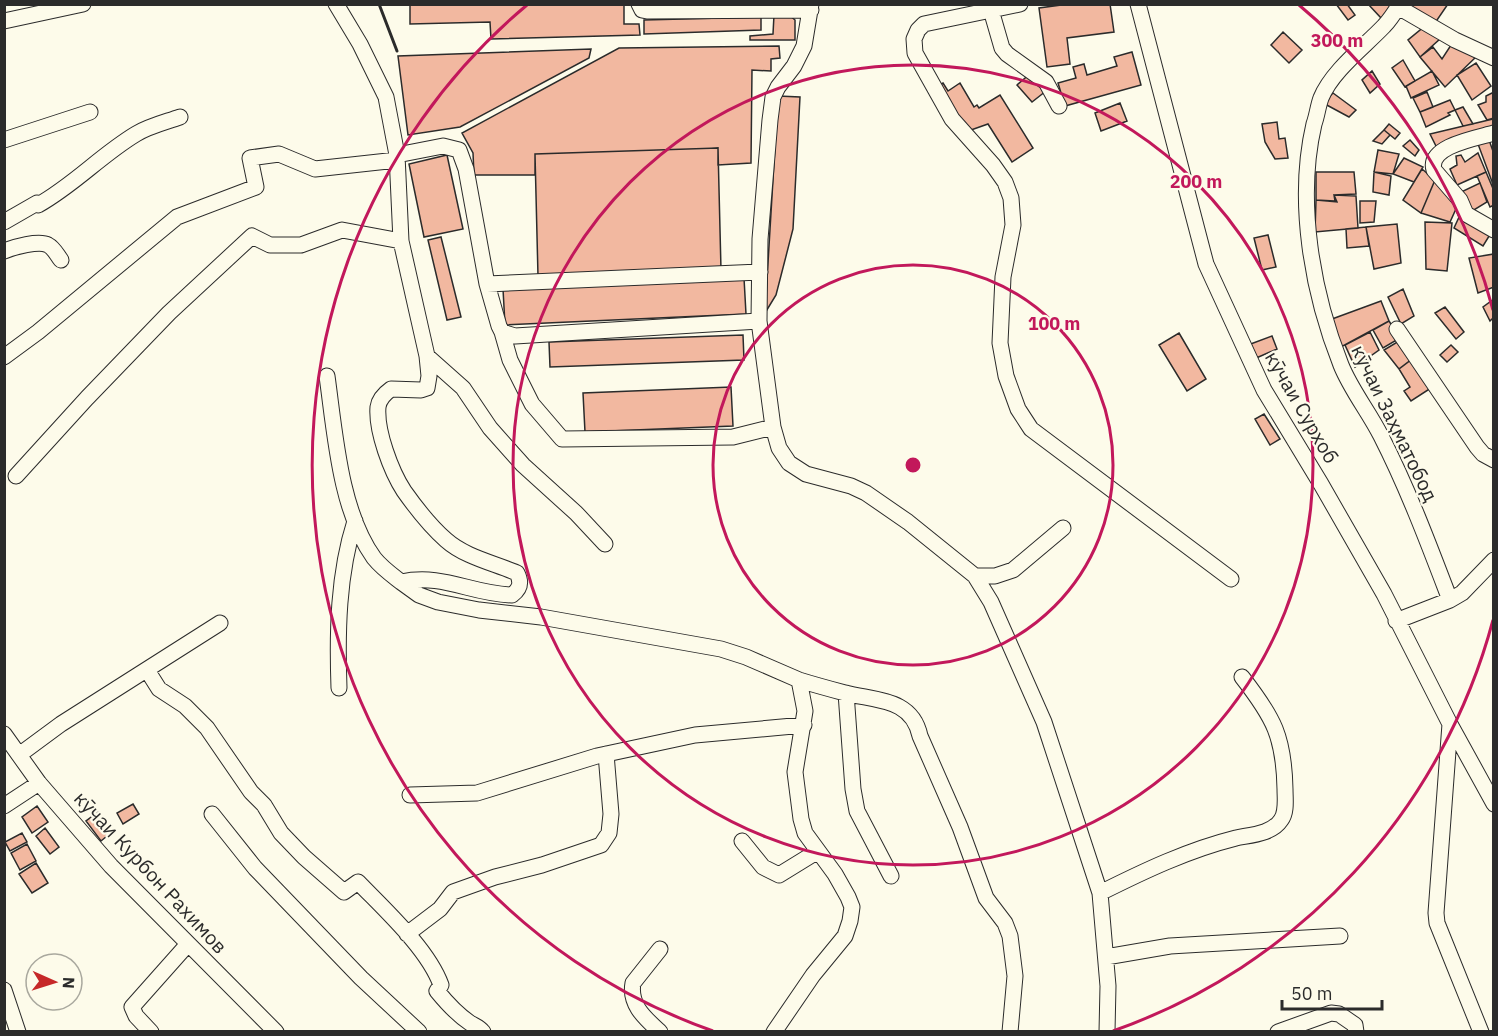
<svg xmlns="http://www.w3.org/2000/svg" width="1498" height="1036" viewBox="0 0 1498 1036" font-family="'IBM Plex Sans',sans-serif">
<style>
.building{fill:#f2b8a0;stroke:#2b2b2b;stroke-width:1.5}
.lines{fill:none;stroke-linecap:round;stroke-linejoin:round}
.minor-casing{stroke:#2b2b2b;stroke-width:17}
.minor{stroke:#fdfbea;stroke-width:15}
.wall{stroke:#2b2b2b;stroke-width:3}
.ring{fill:none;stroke:#c2185b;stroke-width:3}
.labels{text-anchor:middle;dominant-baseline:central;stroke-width:4.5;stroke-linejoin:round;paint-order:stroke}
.street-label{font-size:20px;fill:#2b2b2b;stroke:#fdfbea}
.centre{fill:#c2185b;stroke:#fdfbea;stroke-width:3}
.ring-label{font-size:18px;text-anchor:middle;font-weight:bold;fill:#c2185b;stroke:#fdfbea;stroke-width:4.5;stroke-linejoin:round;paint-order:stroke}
</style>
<rect width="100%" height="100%" fill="#fdfbea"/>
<!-- building -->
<path class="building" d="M410 4H624V24H639L640 35 491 39 490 22 410 24Z
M1069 4H1110L1114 32 1067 38 1070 64 1047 67 1039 8Z
M1336 4H1347L1355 15 1348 20Z
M1368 4H1393L1382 19Z
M1406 4H1448L1435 23Z
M774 15H789L795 20V40H750V36L773 34Z
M761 17V30L644 34V20Z
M1425 26 1441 38 1420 57 1408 40Z
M1283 32 1302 50 1289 63 1271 45Z
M1453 42 1478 55 1445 87 1420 57 1433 47 1442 59Z
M779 46 780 58 771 59V71L752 70 751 163 718 165V148L535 154V175H474L473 153 462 133 619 48Z
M591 49 589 58 460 127 408 135 398 56Z
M1132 52 1141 85 1065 106 1058 83 1076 78 1073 67 1084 64 1087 75 1117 66 1114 57Z
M1403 60 1415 81 1405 87 1392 68Z
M1476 63 1491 86 1472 100 1457 75Z
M1372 71 1380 84 1370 93 1362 80Z
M1432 71 1439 85 1411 98 1406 86Z
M1031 73 1046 91 1032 102 1017 85Z
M943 83 948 91 960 83 974 107 977 105 979 108 1000 95 1033 148 1012 162 988 124 971 130H962L935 87Z
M1427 92 1433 107 1420 112 1413 98Z
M1494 92V118L1487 120 1478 105 1486 102V96Z
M1333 93 1356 110 1349 117 1323 103Z
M778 96 800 97 793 229 776 295 765 313Z
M1450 100 1455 110 1448 113 1450 115 1426 127 1420 112Z
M1120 103 1127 121 1101 131 1095 113Z
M1463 107 1473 124 1463 126 1455 110Z
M1493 119 1494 130 1437 148 1430 134Z
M1277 122 1279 139 1285 138 1288 158 1275 159 1265 142 1262 124Z
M1389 124 1400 133 1395 139 1384 130Z
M1384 130 1390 135 1382 144 1373 141Z
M1410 140 1419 150 1415 156 1403 146Z
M1489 140 1494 154V187L1478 144Z
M718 148 721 270 538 276 535 154Z
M1378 150 1399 154 1393 174 1374 172Z
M1478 153 1486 172 1457 185 1450 169 1457 165 1456 156 1461 155 1465 162Z
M447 155 463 229 424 237 409 164Z
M1404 158 1423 167 1414 182 1393 174Z
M1422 169 1435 180 1421 213 1403 200Z
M1316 172H1354L1356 194 1334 195 1335 201 1316 200Z
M1374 172 1391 176 1389 195 1373 192Z
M1486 172 1494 191V205L1490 207 1477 176Z
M1435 180 1460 200 1450 222 1421 213Z
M1480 183 1487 202 1469 213 1459 193Z
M1334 195 1356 196 1358 228 1315 232 1316 200 1337 202Z
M1360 201H1376L1374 222 1360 223Z
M1460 215 1491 233 1483 246 1454 228Z
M1425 222 1452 223 1447 271 1426 269Z
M1397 224 1401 263 1374 269 1366 227Z
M1366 227 1369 246 1347 248 1346 229Z
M1268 235 1276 267 1262 270 1254 238Z
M441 237 461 317 447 320 428 240Z
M1494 254V287L1478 293 1469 258Z
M744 278 746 314 505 325 503 289Z
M1403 289 1414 316 1401 324 1388 297Z
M1494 299V317L1490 321 1483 307Z
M1381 301 1389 321 1341 347 1332 319Z
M1445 307 1464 332 1456 339 1435 313Z
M1389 321 1400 338 1383 348 1373 330Z
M1370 332 1379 350 1355 367 1345 345Z
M1179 333 1206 379 1187 391 1159 345Z
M743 335 744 360 550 367 549 342Z
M1272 336 1277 349 1254 359 1248 345Z
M1399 341 1412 359 1399 369 1384 350Z
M1451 345 1458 352 1447 362 1440 355Z
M1412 359 1431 388 1411 401 1404 391 1410 387 1399 369Z
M731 387 733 426 585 432 583 393Z
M1264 414 1280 439 1270 445 1255 419Z
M133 804 139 814 123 824 117 813Z
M37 806 48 822 32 833 22 817Z
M98 812 113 831 101 841 86 821Z
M45 828 59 847 50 854 36 836Z
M22 833 27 842 10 851 5 842Z
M27 844 36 861 20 870 11 853Z
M36 863 48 883 32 893 19 874Z"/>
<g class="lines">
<defs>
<path id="minor" d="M336 4 360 44 386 97 397 155 401 241 427 356 429 376 427 388 421 390 391 389C384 394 379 399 378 407 376 431 391 471 404 491 416 508 430 526 446 540 465 557 494 563 517 573 522 583 520 589 512 595 471 594 443 573 401 582L419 595 438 602 479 610 541 617 721 649 746 657 799 680 805 711 795 772 801 819 805 833 835 874 848 897 852 907 850 921 845 936 813 975 774 1032
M639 4 642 10 647 11 811 10
M811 4 804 46 794 66 778 87 773 97 770 120 760 239 759 321 773 427 779 448 789 463 806 474 851 486 866 493 908 522 975 576 991 602 1044 722 1100 893 1108 986 1107 1032
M1020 4 924 24 918 30 914 39 915 53 952 119 993 165 1005 182 1011 198 1013 225 1003 277 1000 343 1006 376 1018 409 1031 429 1231 579
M1138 4 1206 264 1264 390 1321 484 1384 594 1450 724 1494 804
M1400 4C1395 12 1390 20 1384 26 1364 47 1332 71 1321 98 1318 106 1317 116 1314 124 1296 201 1312 292 1341 365 1351 390 1369 412 1381 436 1408 489 1429 545 1450 600
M1398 7 1455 40 1494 58
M991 10 1002 48 1007 54 1046 82 1059 106
M4 21 83 4
M1494 133C1477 138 1427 146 1434 170L1460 200 1466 214 1494 230
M4 140 90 112
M397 155 443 146 459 150 466 169 487 284 499 326 502 332 515 336 759 321
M4 222 37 203 38 205C74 185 101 155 136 134 149 126 166 122 180 117
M4 251C14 247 39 240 48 245 54 248 57 255 61 260
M487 284 760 272
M1397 329 1477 447 1483 454 1494 460
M502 332 510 360 532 404 562 439 733 437 773 427
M427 356 463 388 490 428 523 465 576 513 605 544
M4 357 38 332 177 217 256 187 250 158 279 154 315 169 397 160
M327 376C335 433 340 511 374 558 382 568 392 575 401 582
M16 476 87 398 169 313 252 236 270 245H301L342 230 401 241
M975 576H995L1013 570 1063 528
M1396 621 1450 600 1462 593 1494 560
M147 670 159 689 185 706 207 728 251 792 264 805 281 833 304 857 344 892 358 882C385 910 428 949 441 985L437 991C446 1002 458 1015 470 1023 475 1026 479 1027 483 1032
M799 680C815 685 830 689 845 693 876 701 912 698 920 736L960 827 986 898 1005 923 1010 936 1015 976 1010 1032
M339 688C337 632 338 574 355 521
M846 693 853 789 857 811 891 876
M1450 724 1436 913 1437 923 1481 1032
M4 734 39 783 111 866 276 1032
M19 755 61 724 220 623
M410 795 477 793 597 756 695 735 804 725
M4 806 39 783
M212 814 255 868 361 978 419 1032
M742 841 763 867 779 875 818 851
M1100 893C1144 871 1188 850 1236 838 1250 835 1272 834 1281 820 1287 812 1285 799 1285 789 1284 737 1274 718 1242 677
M407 934 440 909 453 892 495 877 542 865 601 845 609 833 611 814 606 754
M1106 957 1170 946 1340 936
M4 990 18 1032
M151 1032 136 1016 132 1007 188 944
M660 1032C645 1018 629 1005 633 983L660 949
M1278 1032 1331 1013 1339 1014 1355 1025 1356 1032"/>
</defs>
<!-- minor casing -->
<use href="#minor" class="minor-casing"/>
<!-- minor -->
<use href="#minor" class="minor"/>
<!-- wall -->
<path class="wall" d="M379 4 397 51"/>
</g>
<!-- distance rings -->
<g class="ring">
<circle cx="913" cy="465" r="200"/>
<circle cx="913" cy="465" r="400"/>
<path d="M1493 620A600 600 0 0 1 1113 1031M713 1031A600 600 0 0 1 527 5M1299 5A600 600 0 0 1 1493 310"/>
</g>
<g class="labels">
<!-- street labels -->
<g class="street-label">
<text transform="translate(1302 407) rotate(60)">кӯчаи Сурхоб</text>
<text transform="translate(1395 423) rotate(64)">кӯчаи Заҳматобод</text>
<text transform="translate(151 872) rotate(47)">кӯчаи Курбон Рахимов</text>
</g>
</g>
<circle cx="913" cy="465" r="9" class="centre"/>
<g class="ring-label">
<text x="1337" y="47">300 m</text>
<text x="1196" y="188">200 m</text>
<text x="1054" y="330">100 m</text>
</g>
<!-- border -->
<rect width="1498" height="1036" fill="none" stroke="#2b2b2b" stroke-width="12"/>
<!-- north arrow -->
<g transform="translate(54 982) rotate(93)"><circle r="28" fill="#fdfbea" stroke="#a9a89e" stroke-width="1.5"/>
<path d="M0-4.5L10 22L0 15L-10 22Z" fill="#c62828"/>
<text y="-9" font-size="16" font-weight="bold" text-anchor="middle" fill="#2b2b2b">N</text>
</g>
<!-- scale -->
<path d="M1282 1000v9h100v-9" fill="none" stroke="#2b2b2b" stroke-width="3"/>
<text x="1291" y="1000" font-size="18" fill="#2b2b2b" stroke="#fdfbea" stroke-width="4.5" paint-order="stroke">50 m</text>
</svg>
